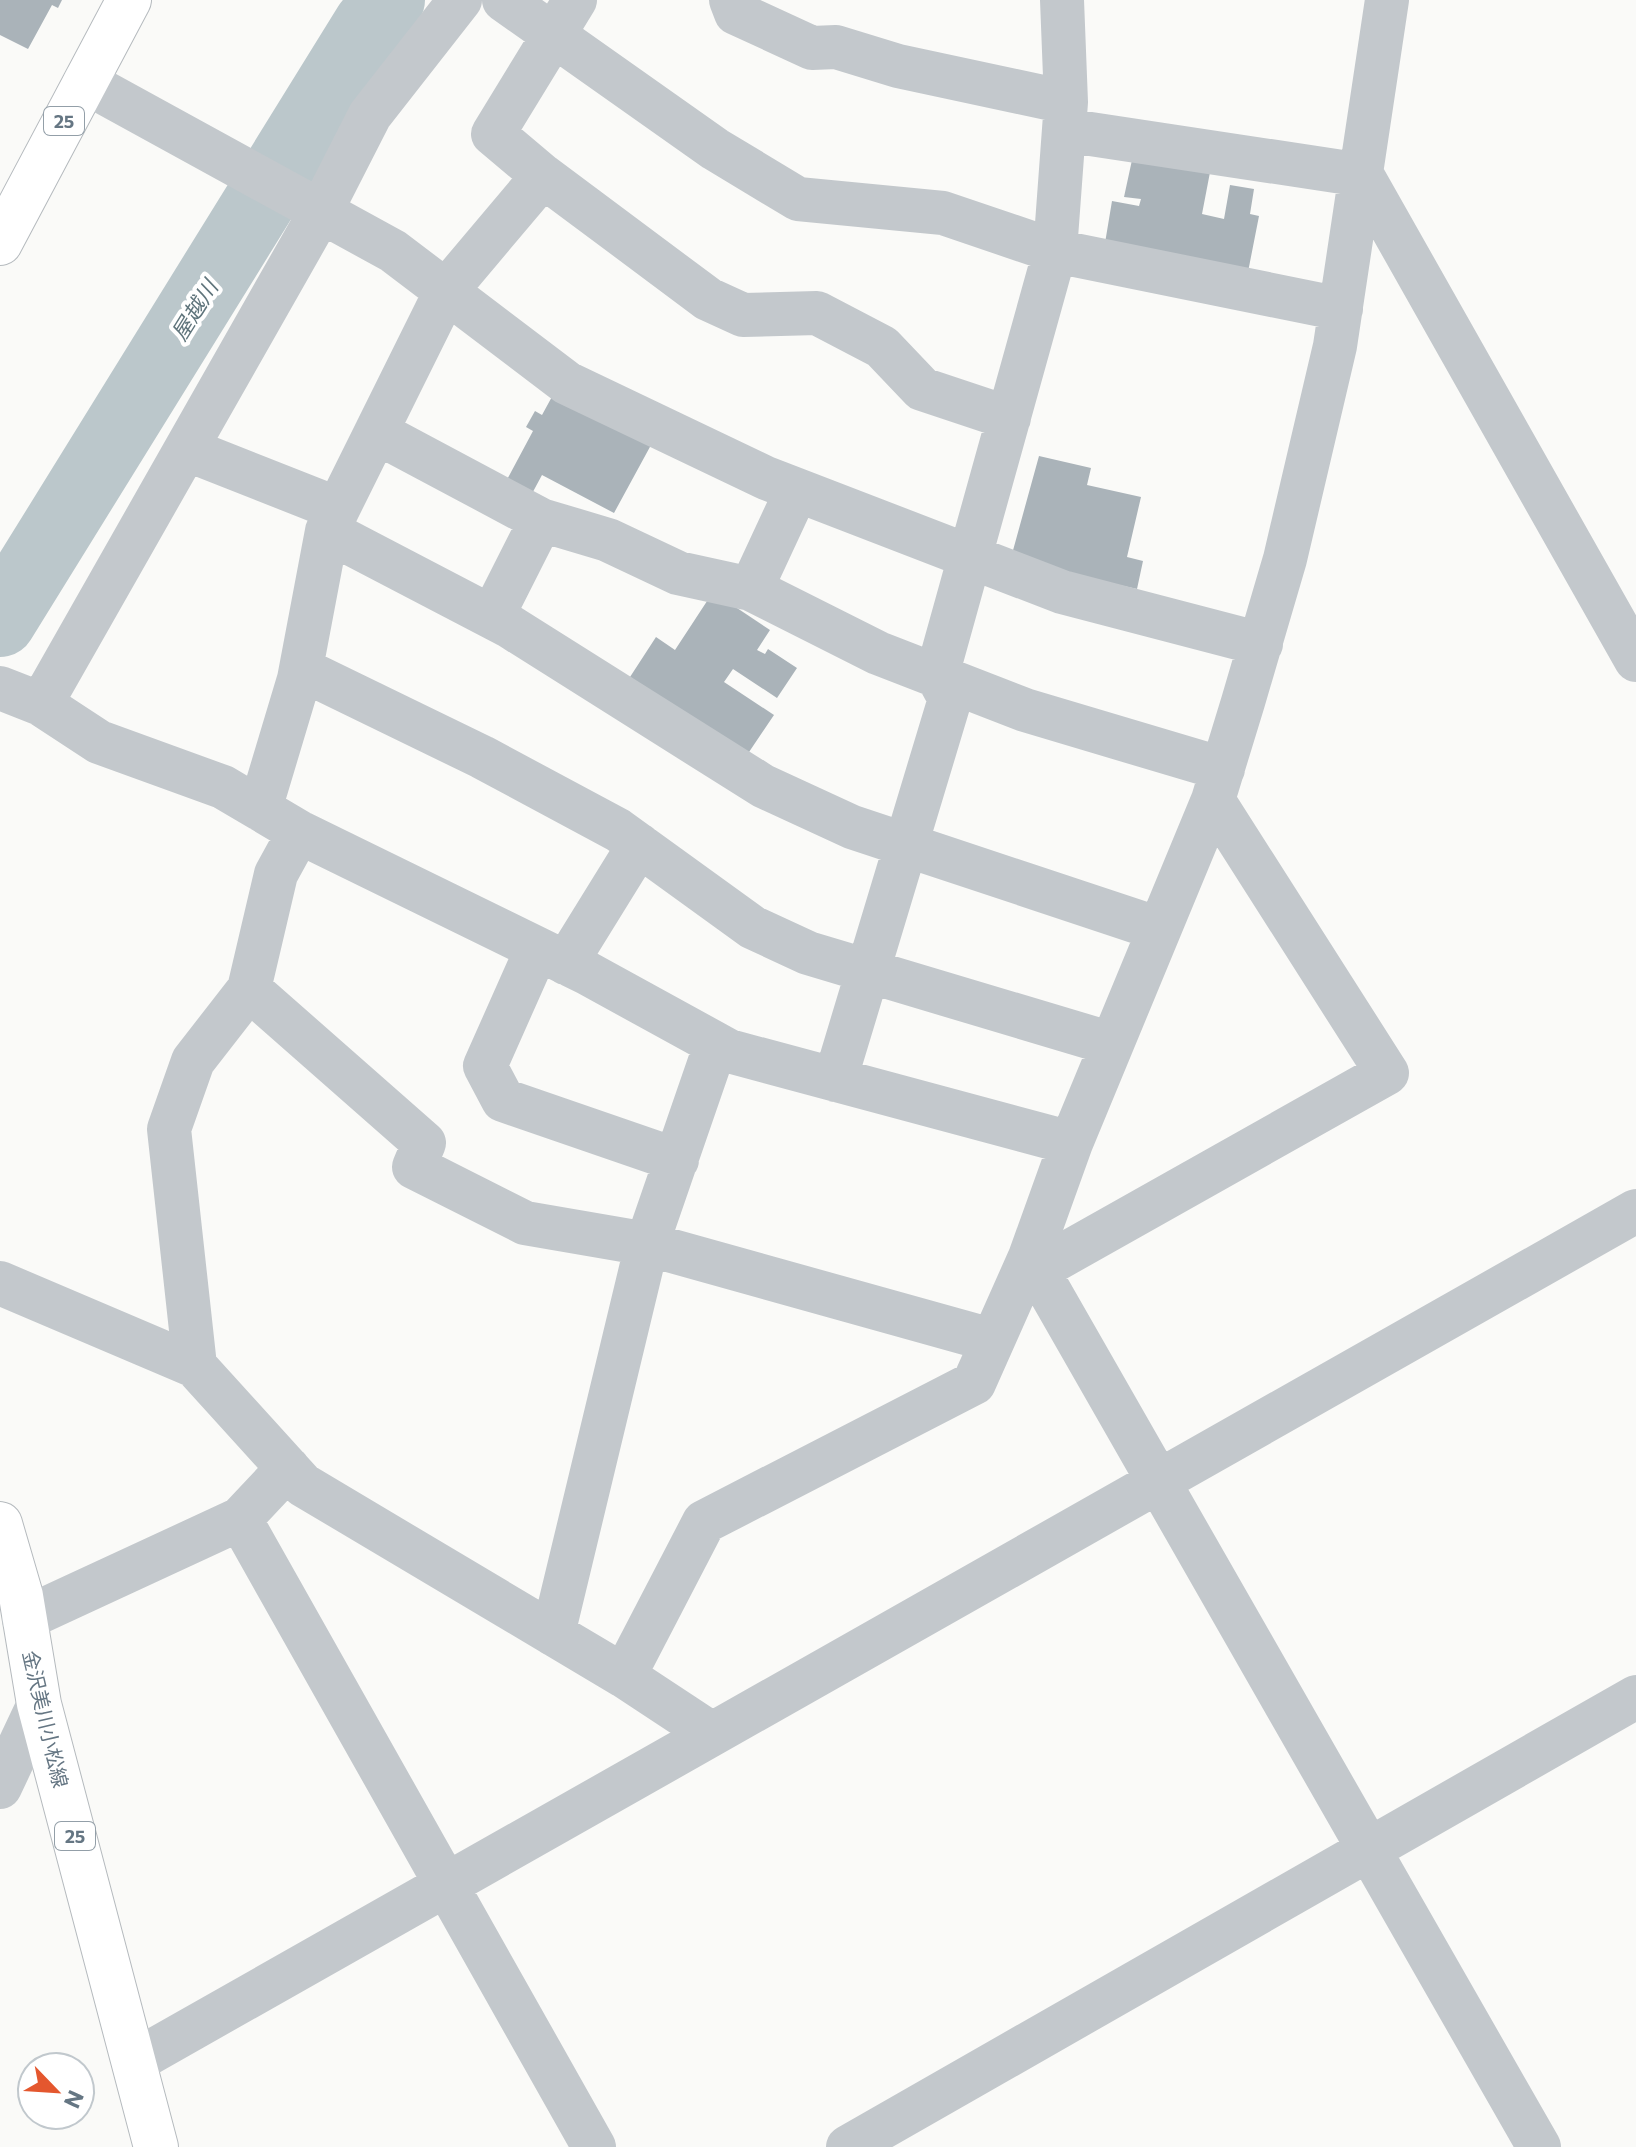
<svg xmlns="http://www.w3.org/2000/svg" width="1636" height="2147" viewBox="0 0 1636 2147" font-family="Commissioner,'Noto Sans JP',sans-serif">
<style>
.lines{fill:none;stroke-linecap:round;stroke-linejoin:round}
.river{stroke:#bbc7cb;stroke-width:72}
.building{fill:#aab3b9}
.major-casing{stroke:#b5babe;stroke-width:46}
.minor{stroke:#c3c8cc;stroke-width:44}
.major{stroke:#fff;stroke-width:44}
.labels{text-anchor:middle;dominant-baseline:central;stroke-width:8;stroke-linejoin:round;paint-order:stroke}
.shield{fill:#fff;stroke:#939fa8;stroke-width:2}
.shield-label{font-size:18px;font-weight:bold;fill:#657683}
.street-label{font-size:20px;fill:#657683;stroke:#fff}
.water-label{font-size:22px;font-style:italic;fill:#60757c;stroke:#fff}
</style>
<rect width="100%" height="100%" fill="#fafaf8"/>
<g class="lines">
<!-- river -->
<path class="river" d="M0 621 369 25 389 0"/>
</g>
<!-- building -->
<path class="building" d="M0 0H62L58 8 52 5 28 49 0 35Z
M1132 160 1211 167 1202 214 1224 219 1230 185 1254 189 1250 214 1259 216 1248 272 1105 243 1112 201 1139 206 1141 199 1124 197Z
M554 393 651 445 614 513 542 475 528 501 503 487 533 431 526 427 535 411 542 415Z
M1039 456 1091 468 1087 485 1141 497 1127 557 1143 561 1137 589 1017 562 1012 554Z
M713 592 770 630 757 650 765 654 768 649 797 668 777 698 733 669 724 682 774 715 747 755 630 677 656 637 675 650Z"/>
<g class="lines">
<defs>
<path id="major" d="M0 243 129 0
M0 1524 21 1596 39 1704 156 2147"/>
</defs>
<!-- major casing -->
<use href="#major" class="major-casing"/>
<!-- minor -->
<path class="minor" d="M504 0 715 149 798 199 943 213 1055 251 1341 309
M575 0 493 134 543 176 708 299 743 315 817 313 882 347 922 389 1009 418
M731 0 736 13 812 48 836 47 898 66 1066 102
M85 82 393 251 567 383 766 478 1062 592 1261 644
M1064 130 1362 175
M1362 175 1636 660
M376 432 541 520 608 540 678 573 751 589 878 653 1025 710 1223 769
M186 449 338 509
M327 531 509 626 763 786 852 827 1159 929
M751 589 797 490
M492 617 541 520
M301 669 482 757 618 830 752 927 808 953 1112 1044
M0 688 41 704 99 742 223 787 299 832 587 973 729 1051 1071 1143
M41 704 320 213 370 115 460 0
M260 809 299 679 327 531 446 291 543 176
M537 949 485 1066 503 1100 677 1160
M566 963 639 845
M249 989 424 1143 414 1167 525 1223 647 1244 991 1340
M835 1080 950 699 937 675 1055 251 1066 102 1062 0
M1030 1257 1539 2147
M1037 1270 1387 1073 1213 800
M0 1283 195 1366 303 1485 624 1676 712 1734
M195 1366 169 1129 193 1061 249 989 276 874 299 832
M240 1519 594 2147
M24 1619 240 1519 288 1468
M553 1634 647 1244 716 1044
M624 1676 704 1522 974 1383 1030 1257 1071 1143 1213 800 1243 702 1285 559 1335 346 1387 0
M0 1787 39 1704
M135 2061 1636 1211
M848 2147 1636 1697"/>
<!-- major -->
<use href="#major" class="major"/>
</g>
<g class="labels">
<!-- shield labels -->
<g class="shield">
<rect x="44" y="107" width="40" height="28" rx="6"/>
<rect x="55" y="1822" width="40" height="28" rx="6"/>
</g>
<g class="shield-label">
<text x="64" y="121">25</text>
<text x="75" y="1836">25</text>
</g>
<!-- street labels -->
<g class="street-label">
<text transform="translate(46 1719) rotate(77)">金沢美川小松線</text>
</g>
<!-- water labels -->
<g class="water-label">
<text transform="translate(194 310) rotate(-58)">屋越川</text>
</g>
</g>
<!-- north arrow -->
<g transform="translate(56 2091) rotate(115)"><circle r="38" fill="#ffffff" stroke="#c1c8cd" stroke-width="2"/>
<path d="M0-6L14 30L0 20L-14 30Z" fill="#e4572e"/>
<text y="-12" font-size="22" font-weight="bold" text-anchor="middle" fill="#657683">N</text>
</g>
</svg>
